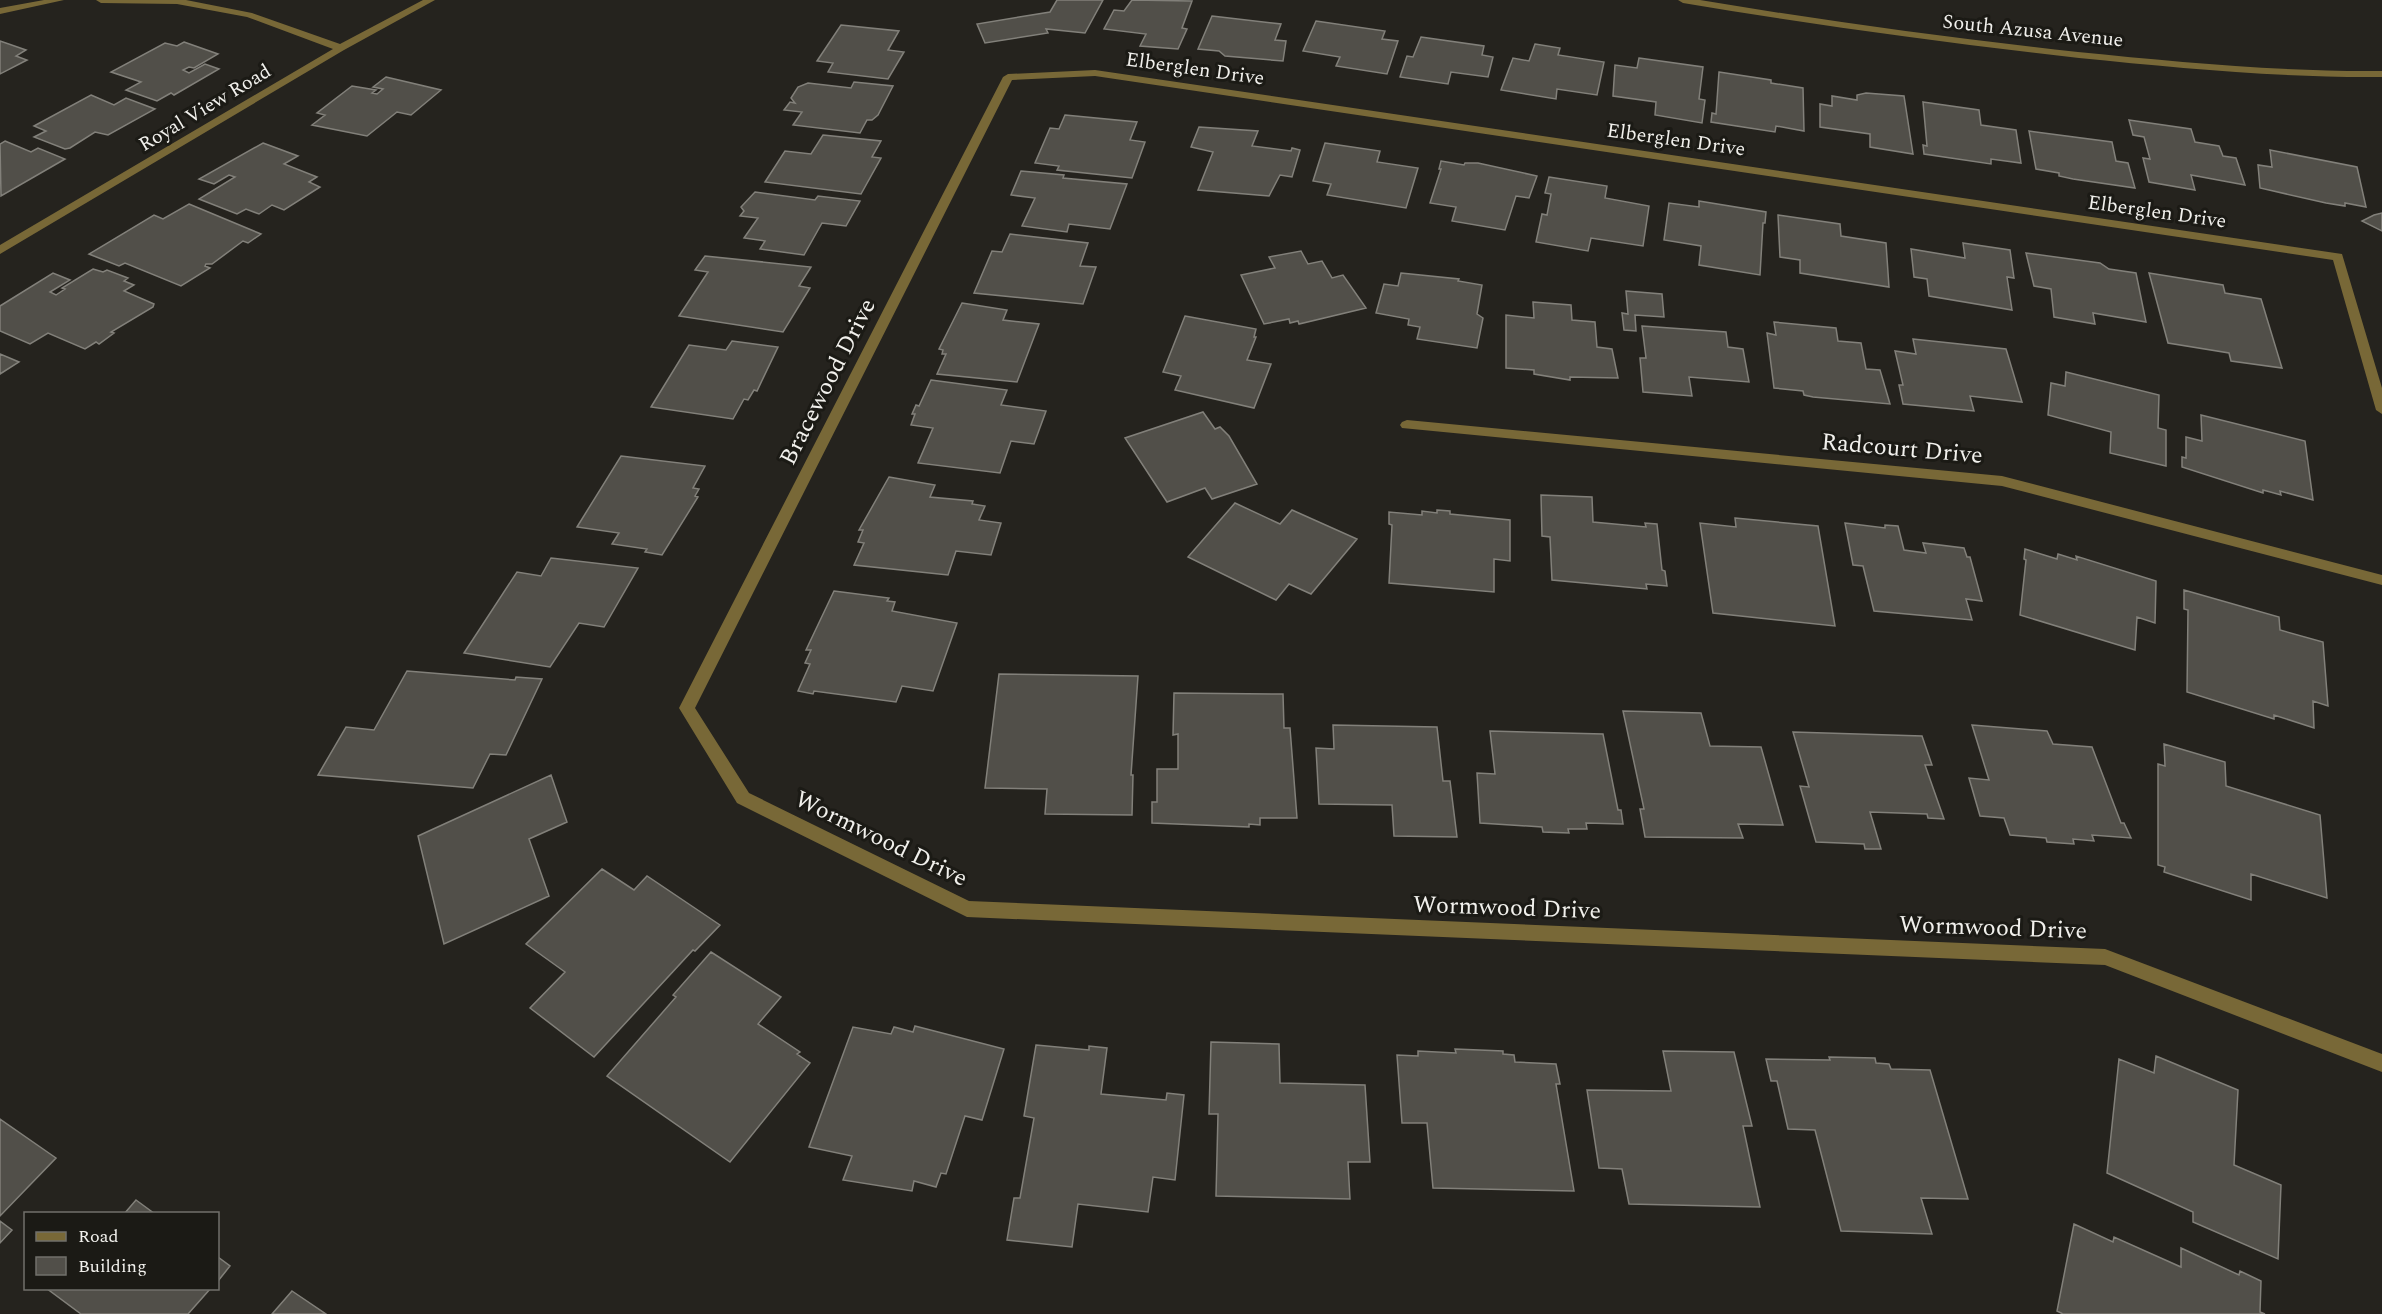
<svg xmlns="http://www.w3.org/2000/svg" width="2382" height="1314" viewBox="0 0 2382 1314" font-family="Spectral,serif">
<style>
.building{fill:#514f49;stroke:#82807a;stroke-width:1.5}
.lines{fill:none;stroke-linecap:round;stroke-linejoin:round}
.minor{fill:#786837;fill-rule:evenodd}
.labels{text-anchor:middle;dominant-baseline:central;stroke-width:6;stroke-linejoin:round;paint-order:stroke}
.far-street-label{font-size:20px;fill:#f1f0ec;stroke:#1b1a15}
.street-label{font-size:24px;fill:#f1f0ec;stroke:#1b1a15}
</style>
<rect width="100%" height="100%" fill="#25231e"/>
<!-- building -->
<path class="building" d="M1057 0H1103L1085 33 1046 29 1048 33 985 43 977 24 1050 12Z
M1132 0 1192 1 1182 28 1187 29 1178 49 1140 46 1146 34 1104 29 1114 10 1124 11Z
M1212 16 1281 24 1275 40 1286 41 1283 61 1225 56 1219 51 1198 49Z
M1316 21 1385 31 1382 39 1398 41 1387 74 1336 66 1340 57 1303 51Z
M841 25 899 31 888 50 904 52 888 79 828 72 833 63 817 61Z
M1421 37 1484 46 1482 55 1493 57 1488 77 1451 72 1448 84 1400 77 1407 56 1413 57Z
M0 41 26 50 16 56 27 60 0 74Z
M184 42 218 54 194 68 189 67 183 70 189 73 205 64 219 69 174 95 171 93 157 101 126 90 141 82 111 72 165 43 177 46Z
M1535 44 1560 48 1558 55 1604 62 1597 95 1557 89 1556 99 1501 90 1513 58 1529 61Z
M1639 58 1703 67 1699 99 1705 100 1702 123 1655 115 1656 102 1613 96 1615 65 1637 68Z
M1719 72 1771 80V83L1803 88 1804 131 1776 126 1775 132 1711 122 1712 113 1716 114Z
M386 77 441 90 411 115 397 112 367 136 312 125 325 115 317 113 352 86 376 90 372 93 377 94 383 89 373 87Z
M854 82 893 86 878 115 872 120H867L860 133 793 125 802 112 784 110 790 102 795 103 791 98 798 87 808 83 851 88Z
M1866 93 1904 96 1913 154 1870 147V134L1820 127V104L1832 106V96L1857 100V95Z
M91 95 114 105 126 98 155 109 108 135 95 132 70 148 65 149 34 137 46 131 34 126Z
M1923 102 1979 110 1981 125 2016 130 2021 163 1991 159V164L1924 154 1923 145 1927 146Z
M1065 115 1137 122 1130 140 1145 142 1132 178 1057 170 1059 166 1035 163 1050 128 1059 129Z
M2129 120 2191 129 2195 142 2219 146 2223 156 2236 158 2245 185 2191 175 2195 190 2149 182 2143 158 2150 159 2144 137 2133 135Z
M1199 127 1258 131 1252 146 1291 151 1292 148 1300 150 1292 177 1280 175 1269 196 1198 190 1213 152 1191 147Z
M2029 131 2112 142 2116 161 2128 163 2135 188 2073 179 2059 176V173L2036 169Z
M823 135 881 141 872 157 881 158 861 194 765 182 785 151 811 154Z
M5 141 31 152 38 148 65 159 1 196 0 144Z
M263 143 298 156 284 164 317 177 309 182 320 187 284 210 272 205 259 214 246 209 237 214 199 199 235 177 229 175 214 184 199 179Z
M1325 143 1380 151 1377 162 1418 168 1406 208 1327 195 1331 184 1313 181Z
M2270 150 2357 167 2366 207 2345 203V206L2326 203 2260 188 2258 165 2272 167Z
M1441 161 1464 165 1465 163H1478L1537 176 1529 198 1516 196 1505 230 1452 221 1456 207 1430 203 1441 169H1439Z
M1021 171 1064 175 1063 178 1127 184 1110 229 1069 224 1067 232 1022 226 1035 198 1011 195Z
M1549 177 1607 186 1605 198 1649 206 1643 246 1591 238 1588 251 1536 242 1542 214 1547 215 1551 194 1545 193Z
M755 192 815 200 818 196 860 201 846 226 822 223 804 255 760 249 765 241 744 238 758 218 740 216 744 211 741 207Z
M1699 201 1766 212 1765 223H1763L1760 275 1699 265 1701 246 1664 240 1669 203 1699 207Z
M189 204 261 234 248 243 243 241 212 264H206L205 266 210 268 181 286 125 263 119 266 89 254 154 215 163 219Z
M2382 213V231L2362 221 2374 215Z
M1778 215 1840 224 1841 236 1886 243 1889 287 1800 273V260L1780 257Z
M1010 234 1088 243 1080 266 1096 267 1083 304 974 293 992 251 1002 252Z
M1963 243 2010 250 2014 278 2007 277 2012 310 1929 296 1927 279 1914 277 1911 249 1965 258Z
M1301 251 1308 264 1322 261 1332 278 1343 275 1366 308 1299 324 1298 321 1290 323 1289 319 1264 324 1241 275 1275 268 1269 257Z
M2026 253 2100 263 2109 269 2136 273 2146 322 2093 313 2095 324 2054 317 2051 289 2034 286Z
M705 256 811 267 799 286 810 288 783 332 679 316 708 272 695 270Z
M93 269 103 272 107 270 128 278 124 281 134 285 124 291 154 304 153 307 111 332 114 333 99 344 96 342 85 349 48 333 30 344 0 331V306L53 273 70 280 50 292 56 295 65 289 62 288Z
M1401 273 1459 279 1458 281 1482 285 1477 314 1483 318 1477 348 1417 339 1420 327 1408 325 1409 319 1376 313 1384 284 1398 286Z
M2149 273 2223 285 2225 293 2261 299 2282 368 2231 361 2229 353 2168 343Z
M1626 291 1662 294 1664 317 1635 315 1636 331 1624 330 1622 313 1628 314Z
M1533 302 1571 305 1572 320 1595 322 1597 347 1612 349 1618 378 1570 377V380L1534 374V370L1506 368V315L1534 318Z
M962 303 1007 310 1003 320 1039 324 1017 382 937 374 946 354H942L943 350 939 349Z
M1185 316 1256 329 1254 337H1256L1247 360 1271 364 1254 408 1175 390 1181 376 1163 372Z
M1774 322 1836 328 1838 341 1861 343 1866 369 1880 370 1890 404 1813 397 1804 395 1803 391 1774 388 1767 333 1776 335Z
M1642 326 1726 332 1728 347 1743 349 1749 382 1689 377 1692 396 1643 392 1640 358H1646Z
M1913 339 2006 349 2022 402 1970 396 1974 411 1903 404 1899 385H1903L1895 351 1916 354Z
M732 341 778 347 757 391 754 390 748 400 744 399 733 419 651 407 689 345 726 350Z
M0 354 19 362 0 374Z
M2066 372 2159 395 2158 428 2166 430V466L2110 453 2111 432 2048 415 2051 383 2065 386Z
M931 380 1007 390 1001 405 1046 411 1034 444 1011 441 1000 473 918 463 933 428 911 425 915 414H912L916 405 919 406Z
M1203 412 1215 429 1220 427 1229 436 1257 484 1212 499 1205 488 1167 502 1125 438Z
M2201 415 2305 441 2313 500 2280 491 2281 495 2263 490V493L2182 467V457L2186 458V437L2202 441Z
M621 456 705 466 693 488 699 489 695 496 698 497 662 555 645 552 647 549 612 544 619 533 577 527Z
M889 477 935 485 930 497 973 501 972 504 985 506 979 520 1001 523 991 555 956 551 948 575 854 565 864 543 858 542 863 530H859Z
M1541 495 1592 497 1593 522 1646 527 1645 523 1657 524 1662 570 1665 571 1667 586 1646 584 1647 589 1552 580 1550 537 1542 536Z
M1235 503 1280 524 1292 510 1357 539 1311 594 1289 584 1276 600 1188 557Z
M1437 510 1450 511V514L1510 520V561L1494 559V592L1389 583 1392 525 1389 524V512L1422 515V511L1437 513Z
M1735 518 1818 526 1835 626 1713 613 1700 523 1736 527Z
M1845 523 1885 528V525L1898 526 1904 550 1926 553 1923 543 1964 548 1967 557H1970L1982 601 1966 599 1972 620 1874 611 1863 566 1853 565Z
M2025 549 2057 559 2058 554 2077 560 2076 556 2156 581 2155 623 2137 617 2135 650 2020 615 2026 560 2024 559Z
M551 558 638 568 604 627 579 623 550 667 464 653 517 572 541 576Z
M2184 590 2279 617 2280 630 2323 642 2328 706 2313 701 2314 728 2274 715V719L2187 692 2188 610 2184 609Z
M834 591 889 598 887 601 895 602 892 611 957 623 933 691 902 686 896 702 814 691 813 694 798 691 810 664 805 663 811 650H806Z
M407 671 515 680 516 677 542 679 506 755 490 754 473 788 318 775 346 727 374 730Z
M999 674 1138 676 1131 775H1133L1132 815 1045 814 1047 789 985 788Z
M1174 693 1283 694 1284 728H1290L1297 818H1260V825L1249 824V827L1152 823V802H1157V769H1178V734L1173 735Z
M1623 711 1701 713 1710 746 1761 747 1783 825 1738 824 1743 838 1645 837 1640 809H1644Z
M1333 725 1437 727 1443 781H1450L1457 837 1394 836 1392 805 1319 804 1316 748 1334 749Z
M1972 725 2047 731 2053 744 2092 747 2121 823H2124L2131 838 2092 835 2094 841 2073 839 2074 844 2047 842 2046 838 2010 835 2004 818 1980 816 1969 778 1989 780Z
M1490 731 1603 734 1618 810H1621L1623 824 1586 823 1587 829H1568L1569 833 1543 832 1542 827 1480 823 1477 773 1495 774Z
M1793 732 1922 736 1932 765H1925L1944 819 1928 818 1927 814 1870 812 1881 849H1865L1864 844 1816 842 1800 786 1809 787Z
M2164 744 2225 762 2226 786 2320 815 2327 898 2251 874V900L2164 872 2165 867 2158 865V764L2165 766Z
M551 775 567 822 529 839 549 896 444 944 418 836Z
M602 869 634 890 647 876 720 925 695 951 693 950 594 1057 530 1008 565 972 526 944Z
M711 952 781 997 758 1024 800 1052 797 1054 810 1063 730 1162 607 1076 676 997 673 995Z
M915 1026 1004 1049 982 1120 965 1116 946 1174 941 1173 936 1187 914 1181 912 1191 843 1180 852 1156 809 1147 853 1027 891 1034 894 1027 913 1032Z
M1211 1042 1279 1044 1280 1083 1365 1085 1370 1162H1348L1350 1199 1216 1196 1218 1114H1209Z
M1036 1045 1089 1050V1046L1107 1048 1101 1094 1166 1100 1167 1093 1184 1095 1175 1180 1153 1177 1148 1212 1078 1204 1072 1247 1007 1240 1014 1198H1020L1034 1118 1024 1116Z
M1455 1049 1503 1051V1054L1514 1055 1515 1062 1556 1064 1560 1084H1556L1574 1191 1433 1188 1427 1123H1402L1397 1055 1418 1056V1051L1456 1053Z
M1663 1051 1734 1052 1752 1126H1743L1760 1207 1629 1204 1622 1169 1599 1168 1587 1090 1671 1091Z
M2156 1056 2238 1090 2234 1165 2281 1185 2278 1259 2193 1222V1212L2107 1173 2119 1059 2154 1073Z
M1829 1057 1875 1058 1876 1063 1889 1064 1891 1069 1930 1070 1968 1199 1921 1198 1932 1234 1841 1231 1815 1130 1788 1129 1777 1081H1771L1766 1059 1830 1060Z
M0 1119 56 1158 0 1216Z
M136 1200 155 1214H124Z
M0 1221 12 1230 0 1243Z
M2074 1224 2113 1242 2114 1237 2181 1267V1248L2239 1275 2240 1271 2261 1281 2260 1312 2265 1314H2063L2057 1311Z
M218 1257 230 1266 218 1281Z
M46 1288H211L188 1314H81Z
M292 1291 326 1314H272Z"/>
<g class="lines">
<!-- minor -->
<path class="minor" d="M44 0H64L0 14V8Z
M96 0H186L252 13 340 44 423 0H435L344 50 0 254V245L333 49 247 17 177 4 101 3Z
M1678 0H1700C1825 21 1951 38 2078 52 2179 62 2280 72 2382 71V77C2280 78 2180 68 2079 58 1946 43 1814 25 1683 3Z
M1095 70 2342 254 2382 388V414L2376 410 2333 260 1095 76 1012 80 695 708 749 793 969 901 2105 949 2382 1054V1072L2105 965 967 917 737 803 679 708 1003 77 1008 74Z
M1407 420 2002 476 2382 575V585L2002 486 1402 428 1400 425 1402 422Z"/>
</g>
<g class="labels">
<!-- far-street labels -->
<g class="far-street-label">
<text transform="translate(2033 31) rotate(6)">South Azusa Avenue</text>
<text transform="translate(1195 69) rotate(8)">Elberglen Drive</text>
<text transform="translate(205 108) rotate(-31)">Royal View Road</text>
<text transform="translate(1676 140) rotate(8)">Elberglen Drive</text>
<text transform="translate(2157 212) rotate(8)">Elberglen Drive</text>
</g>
<!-- street labels -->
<g class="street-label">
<text transform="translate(828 382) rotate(-63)">Bracewood Drive</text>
<text transform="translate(1902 449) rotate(5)">Radcourt Drive</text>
<text transform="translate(881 839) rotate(26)">Wormwood Drive</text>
<text transform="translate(1507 908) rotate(2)">Wormwood Drive</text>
<text transform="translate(1993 928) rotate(2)">Wormwood Drive</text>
</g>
</g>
<!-- legend -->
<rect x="24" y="1212" width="195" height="78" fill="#1b1a15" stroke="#71706b" stroke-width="1.5"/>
<rect x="36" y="1232" width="30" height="9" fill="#786837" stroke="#71706b" stroke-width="1.5"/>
<text x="78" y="1242" font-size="18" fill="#f1f0ec">Road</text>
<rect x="36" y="1257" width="30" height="18" fill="#514f49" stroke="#71706b" stroke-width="1.5"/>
<text x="78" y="1272" font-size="18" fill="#f1f0ec">Building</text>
</svg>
